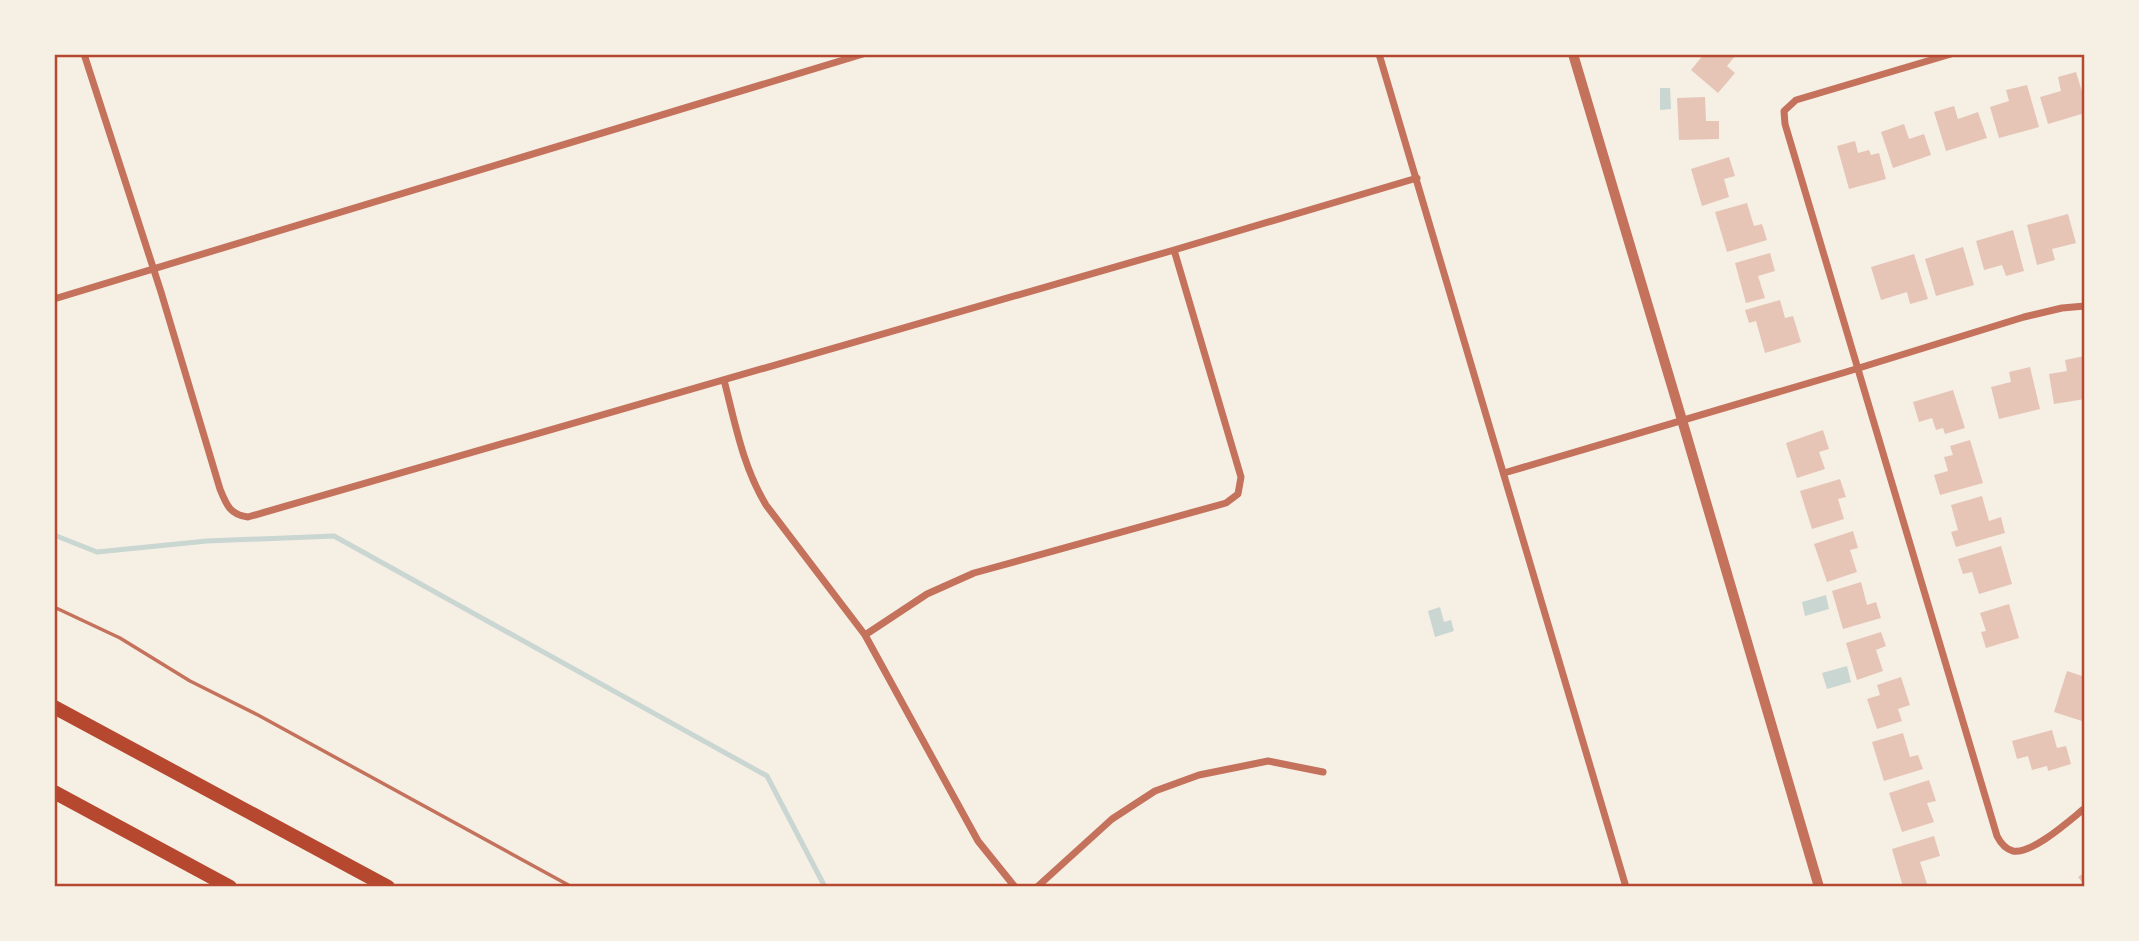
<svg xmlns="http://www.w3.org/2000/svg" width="2139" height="941" viewBox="0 0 2139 941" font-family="'Sofia Sans Condensed',sans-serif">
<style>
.water{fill:#c9d6d2}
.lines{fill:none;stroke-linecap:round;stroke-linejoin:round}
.stream{stroke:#c9d6d2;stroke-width:5}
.building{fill:#e6c5b7}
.service{stroke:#c5725c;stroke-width:3.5}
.minor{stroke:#c5725c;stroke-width:7}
.tertiary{stroke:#c5725c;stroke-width:10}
.motorway{stroke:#b5482f;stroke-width:14}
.neatline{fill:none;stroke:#b5482f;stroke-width:2.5}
</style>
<rect width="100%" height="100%" fill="#f6efe4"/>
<!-- water -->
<path class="water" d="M1660 88H1670L1671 109 1660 110Z
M1826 595 1829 609 1805 616 1802 602Z
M1440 607 1444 622 1451 620 1454 631 1435 637 1428 611Z
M1847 666 1851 682 1827 689 1822 673Z"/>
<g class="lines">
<!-- stream -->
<path class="stream" d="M54 535 97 552 207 541 334 536 767 776 825 887"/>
</g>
<!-- building -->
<path class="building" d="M1704 54H1732L1735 56 1727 66 1735 73 1718 93 1691 70Z
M2076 72 2085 101V113L2048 124 2040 97 2061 91 2058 77Z
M2027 85 2039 127 1999 138 1990 107 2009 101 2006 90Z
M1705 97 1706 121H1719V139L1679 140 1677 98Z
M1954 106 1958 119 1978 112 1987 138 1946 151 1934 112Z
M1904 124 1909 139 1924 134 1931 155 1893 168 1881 132Z
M1855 141 1858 153 1869 150 1871 155 1879 153 1886 179 1849 189 1837 146Z
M1729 157 1735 176 1724 179 1729 197 1702 206 1691 169Z
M1747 203 1754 226 1762 224 1767 240 1727 252 1715 212Z
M2068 214 2076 243 2052 249 2055 260 2037 265 2027 225Z
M2013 230 2024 271 2006 276 2002 265 1984 270 1976 241Z
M1963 247 1974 285 1936 296 1925 259Z
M1770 253 1775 271 1758 276 1765 298 1746 303 1735 263Z
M1914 254 1928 299 1910 304 1907 292 1881 300 1871 267Z
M1780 300 1785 318 1793 316 1801 342 1765 353 1756 321 1749 323 1745 310Z
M2085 356V399L2054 404 2049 374 2067 371 2065 360Z
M2030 367 2040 409 1999 419 1991 387 2011 382 2009 372Z
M1953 390 1965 428 1945 434 1943 428 1936 430 1932 418 1919 422 1913 402Z
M1823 430 1829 449 1819 452 1825 469 1797 478 1786 443Z
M1970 440 1983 483 1940 495 1934 475 1948 471 1944 457 1953 455 1950 446Z
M1840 479 1846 497 1838 499 1844 519 1812 529 1800 491Z
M1982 496 1989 521 2001 517 2005 533 1956 547 1951 532 1958 530 1951 505Z
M1853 531 1858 548 1850 550 1857 572 1827 582 1814 544Z
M2001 546 2012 584 1979 594 1972 572 1963 574 1958 559Z
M1861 582 1867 605 1876 602 1881 618 1843 629 1832 591Z
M2009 604 2019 638 1986 648 1981 632 1986 631 1980 613Z
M1881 632 1886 646 1876 650 1883 671 1857 680 1846 643Z
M2067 671 2085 677V722L2054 712Z
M1901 677 1910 705 1898 709 1902 721 1877 729 1867 699 1880 695 1877 685Z
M2052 730 2057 748 2066 746 2071 764 2048 771 2047 766 2032 770 2028 756 2017 759 2012 741Z
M1903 733 1910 757 1918 755 1923 769 1884 781 1872 742Z
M1929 780 1936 801 1927 803 1934 822 1902 832 1889 793Z
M1934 836 1940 856 1920 862 1927 884 1918 887H1903L1892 849Z
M2085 872V886L2078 877Z"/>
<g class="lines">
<!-- service -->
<path class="service" d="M54 607 120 638 190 681 258 715 572 887"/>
<!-- minor -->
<path class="minor" d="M84 54 161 292 220 489C226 504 230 515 248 517L1174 250 1417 178
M1379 54 1626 887
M1951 54 1796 100 1784 111 1785 124 1997 836C2000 842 2005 849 2013 851 2033 854 2070 820 2085 808
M54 299 863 54
M724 380C735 423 743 467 766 505L865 635 978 841 1015 887
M1504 473 1846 372 2024 317 2062 308 2085 306
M865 635 927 594 974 573 1226 503 1238 494 1241 477 1174 250
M1037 887 1112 819 1155 791 1199 775 1268 761 1323 772"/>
<!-- tertiary -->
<path class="tertiary" d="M1573 54 1682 420 1819 887"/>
<!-- motorway -->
<path class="motorway" d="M54 707 388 887
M54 792 230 887"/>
</g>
<!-- border -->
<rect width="2139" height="941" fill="none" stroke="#f6efe4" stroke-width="112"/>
<rect x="56" y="56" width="2027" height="829" class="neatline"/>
</svg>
